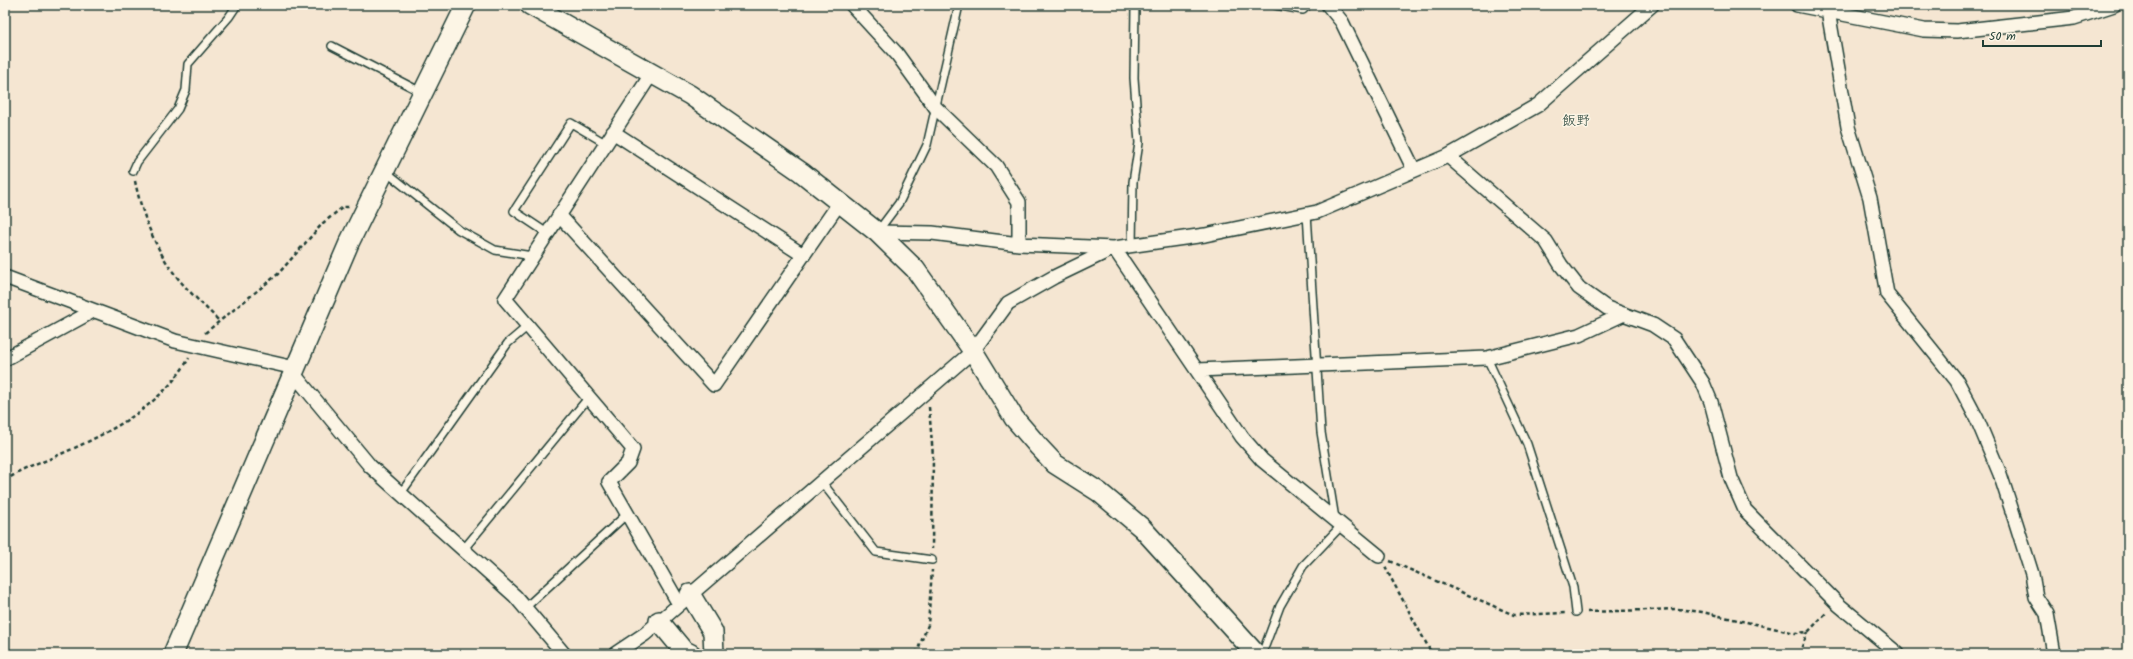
<svg xmlns="http://www.w3.org/2000/svg" width="2133" height="659" viewBox="0 0 2133 659" font-family="Kalam,'Klee One',sans-serif">
<style>
.lines{fill:none;stroke-linecap:round;stroke-linejoin:round}
.lane-casing{stroke:#1f3d34;stroke-width:10}
.street-casing{stroke:#1f3d34;stroke-width:16}
.secondary-casing{stroke:#1f3d34;stroke-width:22}
.path{stroke:#1f3d34;stroke-width:2.5;stroke-dasharray:4 3;stroke-linecap:butt}
.lane{stroke:#fcf5e5;stroke-width:7}
.street{stroke:#fcf5e5;stroke-width:13}
.secondary{stroke:#fcf5e5;stroke-width:19}
.labels{text-anchor:middle;dominant-baseline:central;stroke-width:3;stroke-linejoin:round;paint-order:stroke}
.quarter-label{font-size:14px;fill:#1f3d34;stroke:#fcf5e5}
</style>
<rect width="100%" height="100%" fill="#f5e6d2"/>
<filter id="ink" filterUnits="userSpaceOnUse"><feTurbulence type="fractalNoise" baseFrequency=".025" numOctaves="2"/><feDisplacementMap in="SourceGraphic" scale="8" xChannelSelector="R" yChannelSelector="G"/><feConvolveMatrix kernelMatrix="1 2 1 2 8 2 1 2 1" color-interpolation-filters="sRGB"/></filter>
<g filter="url(#ink)">
<g class="lines">
<defs>
<path id="lane" d="M1275 5 1303 10 1308 5
M332 46 423 93
M133 171 137 162 178 109 186 90 188 64 229 17 237 5
M385 171 459 230 495 250 532 256
M1307 214 1321 432 1335 519
M878 231 899 203 927 145 959 5
M547 233 514 211 571 123 605 143
M1132 246 1133 182 1139 143 1134 78 1135 5
M1487 358 1527 444 1573 587 1576 612
M821 481 876 552 932 560
M401 493 508 343 528 326
M463 550 589 397
M525 608 627 514
M1262 654 1280 606 1303 566 1341 526"/>
<path id="street" d="M852 5 897 54 936 108 996 166 1019 202V244
M1328 5 1342 22 1414 170
M1797 5 1924 30 1957 31 2074 18 2114 5
M1828 11 1848 127 1870 198 1887 294 1957 381 1977 419 2000 474 2016 523 2032 574 2036 597 2047 614 2054 654
M652 73 505 299 633 449 628 463 609 482 679 604
M613 132 803 255
M1448 156 1546 241 1561 265 1579 288 1607 308 1653 325 1674 339 1703 383 1711 402 1731 478 1745 510 1839 605 1898 654
M559 215 714 385 840 202
M877 232 932 233 1019 244 1114 248 1242 437 1262 460 1379 556
M5 277 175 341 295 368
M5 359 93 311
M1197 370 1487 358 1579 335 1624 314
M293 373 370 466 515 596 564 654
M615 654 645 634 973 351 1008 303 1054 277 1114 248 1205 235 1317 212 1448 156 1538 105 1652 5"/>
<path id="secondary" d="M530 5 690 95 801 172 877 232 915 269 973 351 1014 418 1039 447 1055 464 1099 492 1142 528 1256 654
M690 594 713 632 714 654
M659 621 683 650 691 654
M173 654 349 243 466 5"/>
</defs>
<!-- lane casing -->
<use href="#lane" class="lane-casing"/>
<!-- street casing -->
<use href="#street" class="street-casing"/>
<!-- secondary casing -->
<use href="#secondary" class="secondary-casing"/>
<!-- path -->
<path class="path" d="M135 181C142 216 157 254 181 282 193 296 207 308 220 322
M205 333 278 274 323 223 343 207H349
M929 407 933 456 932 549
M5 481C19 470 39 464 54 457 105 435 161 408 189 358
M1390 561 1514 615 1566 613
M1385 567 1432 654
M1587 612 1677 609 1702 612 1795 633 1808 632 1827 612
M916 654 928 625 932 570
M1799 654 1808 632"/>
<!-- lane -->
<use href="#lane" class="lane"/>
<!-- street -->
<use href="#street" class="street"/>
<!-- secondary -->
<use href="#secondary" class="secondary"/>
</g>
</g>
<g class="labels">
<!-- quarter labels -->
<g class="quarter-label">
<text x="1576" y="121">飯野</text>
</g>
</g>
<!-- margin -->
<rect width="2133" height="659" fill="none" stroke="#fcf5e5" stroke-width="20"/>
<rect x="10" y="10" width="2113" height="639" fill="none" stroke="#1f3d34" stroke-width="1.5" filter="url(#ink)"/>
<!-- scale -->
<path d="M1983 40v6h118v-6" fill="none" stroke="#1f3d34" stroke-width="2"/>
<text x="1989" y="40" font-size="12" fill="#1f3d34" stroke="#fcf5e5" stroke-width="3" paint-order="stroke">50 m</text>
</svg>
